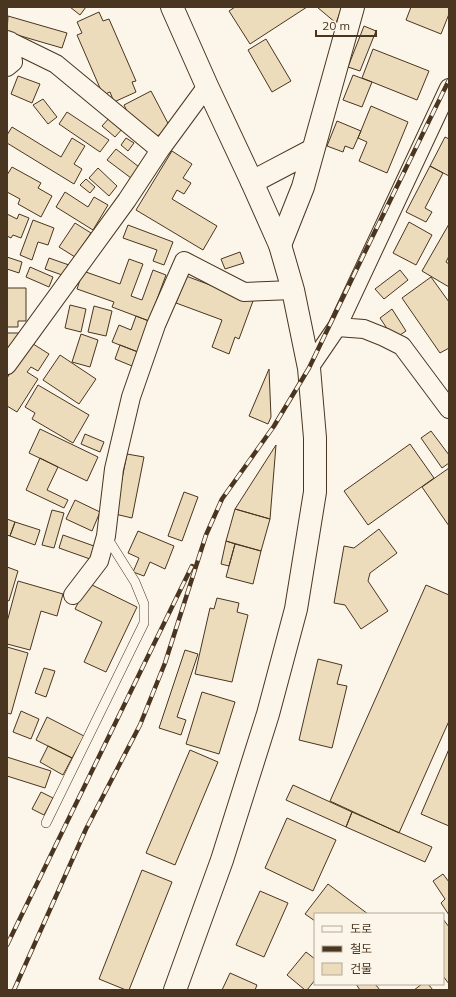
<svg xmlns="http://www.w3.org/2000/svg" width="456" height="997" viewBox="0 0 456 997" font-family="Mulish,'Noto Sans KR',sans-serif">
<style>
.building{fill:#ecdcbc;stroke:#4a3520}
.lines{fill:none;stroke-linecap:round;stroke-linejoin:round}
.service-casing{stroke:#4a3520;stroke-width:10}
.minor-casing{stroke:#4a3520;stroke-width:20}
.tertiary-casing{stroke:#4a3520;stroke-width:24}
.secondary-casing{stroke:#4a3520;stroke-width:24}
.service{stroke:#fbf6e9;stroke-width:9}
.minor{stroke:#fbf6e9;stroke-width:18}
.tertiary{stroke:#fbf6e9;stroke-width:22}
.secondary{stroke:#fbf6e9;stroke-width:22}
.rail-casing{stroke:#4a3520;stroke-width:4.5}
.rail{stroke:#fbf6e9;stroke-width:3;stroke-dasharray:9;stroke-linecap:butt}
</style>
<rect width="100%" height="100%" fill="#fbf6e9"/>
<!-- building -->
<path class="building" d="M70 7H86L80 15Z
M235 7H307L250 44 229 11Z
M317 7H342L336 23Z
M411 7H449V14L441 34 406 20Z
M99 12 103 21 109 19 136 81 132 82 136 92 114 102 110 92 103 95 77 35 82 33 77 22Z
M8 16 67 33 62 48 7 32Z
M364 26 376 31 360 71 348 67Z
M266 39 291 81 272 92 248 50Z
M373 49 429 71 417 100 362 78Z
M353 75 372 82 362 107 343 100Z
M18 76 40 84 32 103 11 94Z
M151 91 171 129 153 138 132 122 124 105Z
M43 99 57 117 48 124 33 105Z
M371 106 408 122 387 173 359 161 367 142 358 138Z
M67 112 109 140 100 152 59 124Z
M110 117 123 128 115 137 102 126Z
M337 121 361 131 353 149 345 146 343 152 327 146Z
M12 127 61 157 72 138 85 146 74 164 82 169 74 184 7 143V135Z
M445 137 449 139V176L430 166Z
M126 138 134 143 128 151 121 145Z
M116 149 139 167 131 178 107 160Z
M172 151 192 164 183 178 191 183 184 194 177 190 172 199 217 226 203 250 136 210Z
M430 166 443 173 425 208 432 212 426 222 406 212Z
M12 167 41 183 38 188 52 196 41 217 18 204 20 199 7 192V175Z
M98 168 117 186 109 196 89 178Z
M86 179 95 187 90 193 80 185Z
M65 192 88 207 94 197 108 205 93 230 56 207Z
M7 214 17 219 19 214 29 218 21 238 13 235 11 238 7 236Z
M33 220 54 228 48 245 38 242 32 260 20 255Z
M409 222 432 235 416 265 393 253Z
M75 223 91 233 75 257 59 247Z
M449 224V256L446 262 449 264V287L422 271Z
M128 225 173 242 164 265 153 261 157 250 123 238Z
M240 252 244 263 225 269 221 259Z
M7 257 22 262 19 273 7 269Z
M49 258 69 265 65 276 45 269Z
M129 259 143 264 131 296 142 300 153 270 166 275 149 321 112 307 114 302 77 289 83 271 120 284Z
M30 267 53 277 49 287 26 277Z
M400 270 408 280 384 299 375 289Z
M186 276 253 301 239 339 235 337 229 354 212 347 222 320 176 303Z
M431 277 449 302V348L440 353 402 298Z
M7 288H26V321H18V327H7Z
M70 305 86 309 81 332 65 328Z
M94 306 112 311 106 336 88 332Z
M392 309 406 331 394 339 380 318Z
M136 316 149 321 138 352 112 342 119 325 131 330Z
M7 333H19L10 348H7Z
M81 334 98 340 90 367 72 362Z
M30 342 49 354 38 371 31 367 27 372 38 379 17 412 7 406V378Z
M120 345 138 352 132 366 115 359Z
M60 355 96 379 79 404 43 380Z
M269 369 271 417 268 424 249 416Z
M38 385 89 415 73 443 32 419 35 413 25 407Z
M40 429 98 457 87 481 29 453Z
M431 431 449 455V463L442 468 421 438Z
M85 434 104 442 100 452 81 444Z
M410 444 434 478 368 525 344 491Z
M276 445 270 519 235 509Z
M127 454 144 457 132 518 115 514Z
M40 458 58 467 47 490 68 500 64 508 26 490Z
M449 468V526L422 487Z
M184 492 198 497 182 541 168 536Z
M75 500 100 512 92 531 66 519Z
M235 509 270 519 261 551 226 541Z
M52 510 64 513 54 548 42 545Z
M7 519 15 522 10 536 7 535Z
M15 522 40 530 35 545 10 536Z
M379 529 397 553 370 573 368 581 388 611 361 629 345 605 334 603 344 546 354 548Z
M138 531 174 546 165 569 150 562 144 576 133 572 139 558 128 553Z
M63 535 94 546 90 559 59 548Z
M226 541 235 544 229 566 221 564Z
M235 544 261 551 253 584 226 577Z
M7 567 18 571 9 601 7 600Z
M18 581 63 594 57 616 41 611 30 650 7 644V622Z
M88 583 137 607 106 672 84 662 102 622 75 609Z
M426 585 449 595V721L399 833 330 801Z
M217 598 239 603 237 612 248 615 232 682 195 674 210 608 214 609Z
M7 647 28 653 11 714 7 713Z
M185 650 198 654 177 717 186 720 181 735 159 728Z
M318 659 342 665 337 684 347 686 332 748 299 740Z
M44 668 55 671 46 697 35 693Z
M202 692 235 702 219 754 186 744Z
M21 711 39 719 31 739 13 732Z
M47 717 84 736 72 758 36 740Z
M48 746 72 758 63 775 40 762Z
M449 749V826L421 814Z
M190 750 218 762 175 865 146 853Z
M7 757 51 771 45 788 7 776Z
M293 785 352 812 346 827 286 800Z
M41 792 53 798 44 815 32 809Z
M352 812 432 847 425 862 346 827Z
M287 818 336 840 313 891 265 868Z
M142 870 172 882 129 990H126L99 979Z
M443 874 449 882V915L441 903 445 899 433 881Z
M328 884 368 914H315V921L305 914Z
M260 891 288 903 264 957 236 945Z
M443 919 449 927V984L443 976Z
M306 952 315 959V980L307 990H305L287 975Z
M230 973 257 985 255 990H222Z
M356 984H375L380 990H360Z
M422 984H428L433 990H414Z"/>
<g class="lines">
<defs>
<path id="service" d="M46 823 144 623V604L135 582 106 536"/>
<path id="minor" d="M7 40 56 64 160 150
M7 67 13 62 10 41
M337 327 364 329 384 337 402 346 449 409
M7 365 127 200 160 150 207 86
M309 368 337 327 449 88
M73 595 99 561 106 536 114 469 131 397 156 325 184 261 244 292 293 290"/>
<path id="tertiary" d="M252 182 313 150
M280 245 303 187 353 7"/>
<path id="secondary" d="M172 7 207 86 252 182 280 245 293 290 309 368 315 438V492L296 609 268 714 222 860 175 990"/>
</defs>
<!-- service casing -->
<use href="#service" class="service-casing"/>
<!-- minor casing -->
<use href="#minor" class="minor-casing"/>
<!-- tertiary casing -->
<use href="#tertiary" class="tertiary-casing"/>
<!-- secondary casing -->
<use href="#secondary" class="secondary-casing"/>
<!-- service -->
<use href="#service" class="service"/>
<!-- minor -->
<use href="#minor" class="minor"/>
<!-- tertiary -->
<use href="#tertiary" class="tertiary"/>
<!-- secondary -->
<use href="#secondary" class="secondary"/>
<defs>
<path id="rail" d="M7 945 192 566
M14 990 86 829 140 725 165 663 206 535 222 499 274 426 309 368 363 256 449 80"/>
</defs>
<!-- rail casing -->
<use href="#rail" class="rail-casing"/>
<!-- rail -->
<use href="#rail" class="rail"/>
</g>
<!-- border -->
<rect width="456" height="997" fill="none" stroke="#4a3520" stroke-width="16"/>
<!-- legend -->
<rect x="314" y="913" width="130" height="72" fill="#fbf6e9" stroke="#b4a999"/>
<rect x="322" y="926" width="20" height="6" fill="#fbf6e9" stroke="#b4a999"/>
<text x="350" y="933" font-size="12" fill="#4a3520">도로</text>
<rect x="322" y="946" width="20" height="6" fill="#4a3520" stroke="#b4a999"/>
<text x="350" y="953" font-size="12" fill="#4a3520">철도</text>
<rect x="322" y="963" width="20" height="12" fill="#ecdcbc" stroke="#b4a999"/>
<text x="350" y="973" font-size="12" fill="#4a3520">건물</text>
<!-- scale -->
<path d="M316 30v6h60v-6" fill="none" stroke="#4a3520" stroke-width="2"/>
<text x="322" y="30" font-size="12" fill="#4a3520" stroke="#fbf6e9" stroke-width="3" paint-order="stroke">20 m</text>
</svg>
